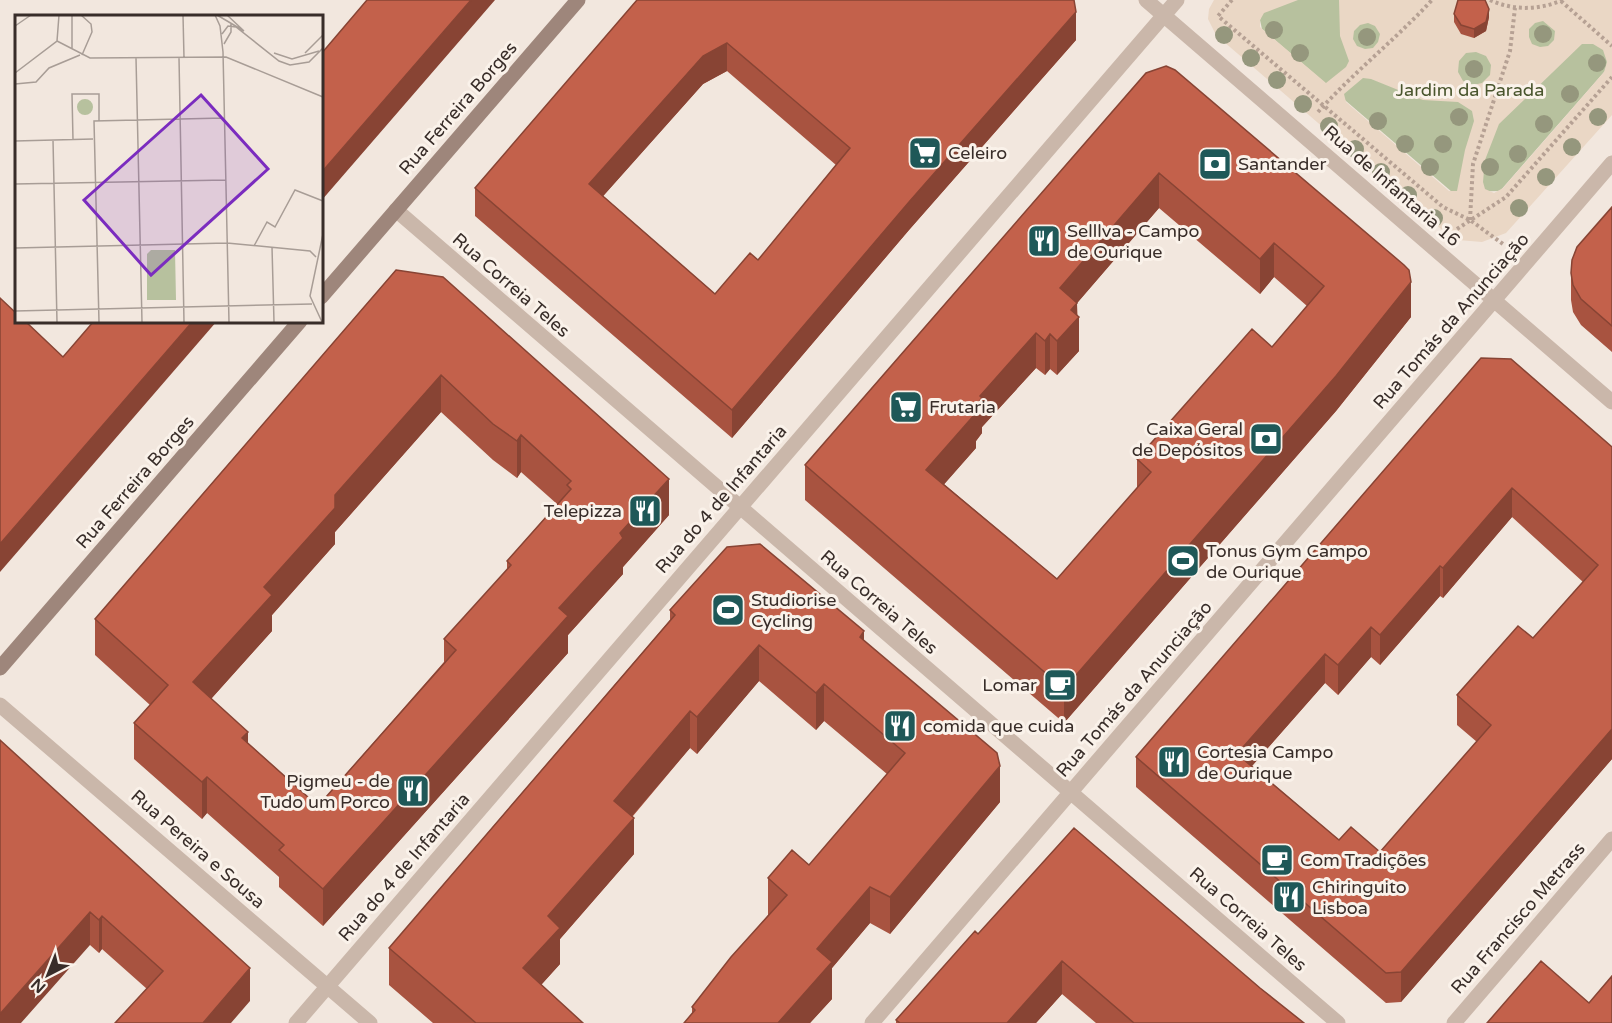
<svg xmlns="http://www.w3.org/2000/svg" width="1612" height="1023" viewBox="0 0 1612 1023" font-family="'Varela Round',sans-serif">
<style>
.green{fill:#b7c19e}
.plaza{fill:#ead7c5;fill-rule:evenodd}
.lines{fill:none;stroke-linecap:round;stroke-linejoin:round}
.path{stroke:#b6a194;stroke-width:4;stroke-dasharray:3 3;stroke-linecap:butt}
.street{stroke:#cab7aa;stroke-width:15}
.secondary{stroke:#9e867b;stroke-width:15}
.tree{fill:#95977d}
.wall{fill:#a85340;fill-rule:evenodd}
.shaded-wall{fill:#884434}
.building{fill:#c3614b;stroke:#884434;stroke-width:1.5;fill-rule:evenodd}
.labels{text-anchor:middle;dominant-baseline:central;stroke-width:6;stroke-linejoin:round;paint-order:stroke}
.park-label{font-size:18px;fill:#49552d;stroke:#faf2ea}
.street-label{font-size:18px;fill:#382d29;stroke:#faf2ea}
.poi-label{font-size:18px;fill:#382d29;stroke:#faf2ea;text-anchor:start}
.inset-road{fill:none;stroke:#a89d96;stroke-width:1.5}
.view{fill:#7b2cbf;fill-opacity:0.15;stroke:#7b2cbf;stroke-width:3}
.inset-edge{fill:none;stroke:#382d29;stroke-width:3}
</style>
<rect width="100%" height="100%" fill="#f2e7de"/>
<!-- green -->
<path class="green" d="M1266 0H1612V63L1500 191 1452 192 1262 29 1260 20Z"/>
<!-- plaza -->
<path class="plaza" d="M1214 0H1298L1264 13 1260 20V27L1326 83 1346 67 1349 61 1340 36 1339 0H1612V115L1506 233 1482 242 1458 240 1448 235 1216 35 1208 19 1209 9ZM1543 21 1555 31 1554 40 1548 46 1540 47 1532 44 1529 37V29L1535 23ZM1368 23 1375 26 1380 34 1378 42 1373 48 1365 49 1357 46 1353 39 1354 31 1360 25ZM1582 44H1593L1603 50 1607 62 1604 72 1503 188 1494 193 1485 189 1483 182 1485 160 1499 124ZM1476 52 1486 56 1491 65 1490 75 1482 83 1473 85 1463 81 1458 72 1459 61 1466 53ZM1363 78 1371 79 1423 100 1458 102 1472 111 1474 121 1465 150 1457 191H1449L1346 102 1344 94Z"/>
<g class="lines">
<!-- path -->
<path class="path" d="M1232 0 1218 16 1443 207 1470 220 1503 244
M1490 0C1514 11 1539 10 1563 0
M1561 1 1612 46
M1318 112C1354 72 1396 39 1432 0
M1470 220 1473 164 1510 51 1515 8
M1457 229 1506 197 1612 77"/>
<!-- street -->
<path class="street" d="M1146 0 1612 402
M396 210 1338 1023
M0 705 370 1023
M296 1023 1177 0
M872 1023 1612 163
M1454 1023 1612 839"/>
<!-- secondary -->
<path class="secondary" d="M321 297 578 0
M0 668 300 321"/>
</g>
<!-- trees -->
<g class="tree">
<circle cx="1274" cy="30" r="9"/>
<circle cx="1543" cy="34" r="9"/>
<circle cx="1224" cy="35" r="9"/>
<circle cx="1367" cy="37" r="9"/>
<circle cx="1300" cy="53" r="9"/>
<circle cx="1251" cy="58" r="9"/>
<circle cx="1597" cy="63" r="9"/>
<circle cx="1474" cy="69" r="9"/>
<circle cx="1277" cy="80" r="9"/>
<circle cx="1570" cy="94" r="9"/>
<circle cx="1303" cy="104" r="9"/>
<circle cx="1459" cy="117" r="9"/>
<circle cx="1598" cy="117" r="9"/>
<circle cx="1378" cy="121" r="9"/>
<circle cx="1544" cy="124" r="9"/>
<circle cx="1329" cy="126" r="9"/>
<circle cx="1405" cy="144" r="9"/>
<circle cx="1443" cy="144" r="9"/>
<circle cx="1572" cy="147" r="9"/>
<circle cx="1355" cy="149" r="9"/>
<circle cx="1518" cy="154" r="9"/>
<circle cx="1430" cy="167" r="9"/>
<circle cx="1490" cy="167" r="9"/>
<circle cx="1381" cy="172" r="9"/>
<circle cx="1546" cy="177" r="9"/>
<circle cx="1408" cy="195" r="9"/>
<circle cx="1519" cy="208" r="9"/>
<circle cx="1434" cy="218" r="9"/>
</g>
<!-- wall -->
<path class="wall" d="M637 0 1076 40 909 230 732 438 475 216V188ZM727 71 836 165 758 260 715 294 603 196 703 84Z
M1454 14 1489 17 1486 31 1474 38 1461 34 1454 22Z
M1146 73 1411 317 1336 411 1064 723 805 500V465ZM1159 208 1260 294 1274 277 1307 306 1272 347 1137 459V488L1057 579 944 484 976 448V441L982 433V427L1036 368 1045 375 1050 369 1057 375 1079 351 1077 303Z
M1612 207V352L1581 325 1573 312 1571 300V273Z
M396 270 669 515 623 567V574L568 635V653L323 926 279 887V877L207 813 202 819 134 759V723L150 705 95 655V619ZM441 412 493 460 517 478 521 472 557 504 507 561V570L444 639V662L318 806 248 743 211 699 272 631V615L335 544V532Z
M1481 358 1612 447V759L1401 1002 1386 1003 1136 787V757ZM1512 517 1583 582 1533 638 1457 695V725L1477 742 1380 852 1339 840 1252 766 1325 683 1338 695 1371 657 1380 665 1440 596 1443 598Z
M670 610 864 641 1000 802 890 934 870 923 832 968V999L810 1023H684L692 1014V1007L768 915V878L809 865 887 774 824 721 816 730 759 681 697 754 690 748 633 816 634 854 560 939V964L541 985 583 1023H433L389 985V948L670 620Z
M0 740 250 1001 147 989 102 949 99 953 90 945Z
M978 934 1260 988 1304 1023H1096L1062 994 1036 1023H896V1020Z"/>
<!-- shaded-wall -->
<path class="shaded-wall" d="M471 0H495L321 201V173Z
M1489 9V17L1486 31 1474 38V29Z
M1076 12V40L909 230 732 438V410L909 202Z
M727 43V71L703 84 589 212V184L703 56Z
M1159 173V208L1060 323V288Z
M1274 243V277L1260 294V259Z
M1411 282V317L1336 411 1064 723V689Z
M1077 303V318L1079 317V351L1057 375V341L1071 310Z
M193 321H217L0 572V544Z
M1036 333V368L982 427V433L976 441V448L926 505V470L972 410 980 396Z
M1050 334V369L1045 375V341Z
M441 375V412L335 532V544L272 615V631L193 719V682L264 587 335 495Z
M521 435V472L517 478V441Z
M669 479V515L623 567V574L568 635V653L323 926V889L559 608 620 533Z
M1512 488V517L1443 598V568Z
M1440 566V596L1380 665V635Z
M1371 627V657L1338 695V665Z
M864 631V668L860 637Z
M759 645V681L697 754V717Z
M1325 654V683L1237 783V754Z
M824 684V721L816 730V693Z
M690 711V748L614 837V801Z
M1612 729V759L1401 1002V972Z
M248 732V769L242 738Z
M1000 766V802L890 934V897Z
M207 777V813L202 819V782Z
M634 818V854L560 939V964L523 1005V968L548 916Z
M870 887V923L832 968V999L810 1023H778L817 949Z
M90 912V945L21 1023H0V1014Z
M102 916V949L99 953V920Z
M1062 961V994L1036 1023H1007Z
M250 968V1001L231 1023H203Z"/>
<!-- building -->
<path class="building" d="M367 0H471L321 173V54Z
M637 0H1074L1076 12 909 202 732 410 475 188ZM727 43 850 148 758 260 750 253 715 294 589 184 703 56Z
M1458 0H1485L1489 9 1486 22 1474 29 1461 25 1454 14Z
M1166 66 1175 70 1404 265 1409 270 1411 282 1336 376 1064 689 805 465 1146 73ZM1159 173 1260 259 1274 243 1324 286 1272 347 1252 329 1137 459 1151 472 1057 579 926 470 976 413 972 410 982 398 980 396 1036 333 1045 341 1050 334 1057 341 1079 317 1071 310 1077 303 1060 288Z
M1612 207V326L1581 299 1573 285 1571 273 1572 260 1577 247Z
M396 270 443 277 669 479 620 533 623 538 559 608 568 616 323 889 279 850 284 845 207 777 202 782 134 723 168 685 95 619ZM441 375 493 424 517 441 521 435 571 481 567 485 571 489 507 561 511 565 444 639 456 650 318 806 242 738 248 732 193 682 272 595 264 587 335 508V495Z
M0 298 16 313V321H25L63 357 94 321H193L0 544Z
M1481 358 1511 359 1612 447V729L1401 972 1386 973 1136 757ZM1512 488 1598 565 1533 638 1518 626 1457 695 1491 725 1380 852 1351 827 1339 840 1237 754 1325 654 1338 665 1371 627 1380 635 1440 566 1443 568Z
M760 544 864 631 860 637 997 753 1000 766 890 897 870 887 817 949 832 962 778 1023H684L695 1010 692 1007 731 957 787 895 768 878 792 850 809 865 905 753 824 684 816 693 759 645 697 717 690 711 614 801 634 818 548 916 560 928 523 968 583 1023H476L389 948 675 615 670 610 727 547Z
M0 740 250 968 203 1023H115L163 971 102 916 99 920 90 912 0 1014Z
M1074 828 1260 988 1304 1023H1134L1062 961 1007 1023H900L896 1020 975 931 978 934Z
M1541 961 1589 1003 1612 976V1023H1487Z"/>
<!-- icons -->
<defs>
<symbol id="supermarket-square" viewBox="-11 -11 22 22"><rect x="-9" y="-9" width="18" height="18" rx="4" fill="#1f5858" stroke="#faf2ea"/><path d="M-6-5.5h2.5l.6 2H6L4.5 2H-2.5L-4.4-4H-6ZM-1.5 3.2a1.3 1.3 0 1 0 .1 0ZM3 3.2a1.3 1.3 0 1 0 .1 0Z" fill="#fff"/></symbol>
<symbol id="bank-square" viewBox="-11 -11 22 22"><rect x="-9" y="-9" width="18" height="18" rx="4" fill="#1f5858" stroke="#faf2ea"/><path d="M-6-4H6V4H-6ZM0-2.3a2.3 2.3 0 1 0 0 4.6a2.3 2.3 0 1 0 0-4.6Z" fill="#fff"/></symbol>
<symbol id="restaurant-square" viewBox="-11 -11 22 22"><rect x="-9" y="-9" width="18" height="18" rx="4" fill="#1f5858" stroke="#faf2ea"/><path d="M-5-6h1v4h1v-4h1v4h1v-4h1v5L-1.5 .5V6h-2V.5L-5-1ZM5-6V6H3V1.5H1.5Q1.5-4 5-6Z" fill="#fff"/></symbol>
<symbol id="stadium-square" viewBox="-11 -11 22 22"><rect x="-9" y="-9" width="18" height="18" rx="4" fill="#1f5858" stroke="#faf2ea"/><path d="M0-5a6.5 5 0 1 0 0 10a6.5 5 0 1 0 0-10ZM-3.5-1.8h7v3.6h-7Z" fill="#fff"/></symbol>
<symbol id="cafe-square" viewBox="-11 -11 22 22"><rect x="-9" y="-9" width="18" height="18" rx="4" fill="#1f5858" stroke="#faf2ea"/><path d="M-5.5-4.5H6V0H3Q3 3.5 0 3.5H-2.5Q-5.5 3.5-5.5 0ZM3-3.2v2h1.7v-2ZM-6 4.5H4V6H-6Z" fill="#fff"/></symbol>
</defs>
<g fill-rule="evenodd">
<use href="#supermarket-square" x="906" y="134" width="38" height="38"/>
<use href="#bank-square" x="1196" y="145" width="38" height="38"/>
<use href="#restaurant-square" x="1025" y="222" width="38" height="38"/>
<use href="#supermarket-square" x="887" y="388" width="38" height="38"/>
<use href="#bank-square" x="1247" y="420" width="38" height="38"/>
<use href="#restaurant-square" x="626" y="492" width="38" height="38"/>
<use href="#stadium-square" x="1164" y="542" width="38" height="38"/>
<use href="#stadium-square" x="709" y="591" width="38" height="38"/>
<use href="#cafe-square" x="1041" y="666" width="38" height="38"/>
<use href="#restaurant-square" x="881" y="707" width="38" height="38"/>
<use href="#restaurant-square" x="1155" y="743" width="38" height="38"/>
<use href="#restaurant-square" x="394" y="772" width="38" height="38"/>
<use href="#cafe-square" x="1258" y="841" width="38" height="38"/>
<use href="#restaurant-square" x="1270" y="878" width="38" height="38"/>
</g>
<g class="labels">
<!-- park labels -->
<g class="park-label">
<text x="1470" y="90">Jardim da Parada</text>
</g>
<!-- street labels -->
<g class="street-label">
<text transform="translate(458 108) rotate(-49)">Rua Ferreira Borges</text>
<text transform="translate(1392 186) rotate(41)">Rua de Infantaria 16</text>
<text transform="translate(511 285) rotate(41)">Rua Correia Teles</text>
<text transform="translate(1451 321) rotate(-49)">Rua Tomás da Anunciação</text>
<text transform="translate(135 482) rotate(-49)">Rua Ferreira Borges</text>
<text transform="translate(721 499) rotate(-49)">Rua do 4 de Infantaria</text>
<text transform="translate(879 602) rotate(41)">Rua Correia Teles</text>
<text transform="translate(1134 689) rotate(-49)">Rua Tomás da Anunciação</text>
<text transform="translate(198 849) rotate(41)">Rua Pereira e Sousa</text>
<text transform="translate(404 867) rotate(-49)">Rua do 4 de Infantaria</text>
<text transform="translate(1518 918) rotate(-49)">Rua Francisco Metrass</text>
<text transform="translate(1248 919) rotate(41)">Rua Correia Teles</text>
</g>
<!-- poi labels -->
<g class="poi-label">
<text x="948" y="153">Celeiro</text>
<text x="1238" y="164">Santander</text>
<text x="1067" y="231">Selllva - Campo<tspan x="1067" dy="21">de Ourique</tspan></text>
<text x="929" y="407">Frutaria</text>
<text x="1243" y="429" text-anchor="end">Caixa Geral<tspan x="1243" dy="21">de Depósitos</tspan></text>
<text x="622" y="511" text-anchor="end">Telepizza</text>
<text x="1206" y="551">Tonus Gym Campo<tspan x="1206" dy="21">de Ourique</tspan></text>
<text x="751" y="600">Studiorise<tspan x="751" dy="21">Cycling</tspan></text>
<text x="1037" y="685" text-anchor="end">Lomar</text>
<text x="923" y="726">comida que cuida</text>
<text x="1197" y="752">Cortesia Campo<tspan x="1197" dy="21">de Ourique</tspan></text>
<text x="390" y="781" text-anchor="end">Pigmeu - de<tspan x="390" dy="21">Tudo um Porco</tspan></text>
<text x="1300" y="860">Com Tradições</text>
<text x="1312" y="887">Chiringuito<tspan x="1312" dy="21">Lisboa</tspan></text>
</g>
</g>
<!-- overview -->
<g transform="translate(15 15)">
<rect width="308" height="308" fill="#f2e7de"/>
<path d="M62 92a8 8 0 1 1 16 0a8 8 0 1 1-16 0ZM136 235H160L161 285H132V239Z" fill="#b7c19e"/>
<path class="inset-road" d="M66 0 76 9 77 17 67 40M168 0 169 43M200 0 205 11 208 37 214 307M202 0 229 16M212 0 229 16M0 11 16 0M207 19 213 11 221 12 264 46 275 50 294 47 308 33M42 26 75 43 211 42 308 82M209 29 216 17V8M57 34V0M259 38 277 44 304 36M290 38 308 20M121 43 127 307M164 43 169 307M0 58 42 26 44 0M0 69 21 67 34 53 65 40M38 125 42 307M58 125 57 79H84V106M0 126 78 124M0 169 211 165M239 231 252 207 260 212 280 175 308 186M257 232 259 307M0 233 212 228 295 236 301 242M0 296 297 289M84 307 79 106 209 103M307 307 295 281 308 219"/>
<path class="view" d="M186 80 253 154 136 260 69 185Z"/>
<rect width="308" height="308" class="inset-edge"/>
</g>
<!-- north arrow -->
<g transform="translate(48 975) rotate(222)" stroke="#faf2ea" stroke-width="4.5" paint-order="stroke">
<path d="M0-4.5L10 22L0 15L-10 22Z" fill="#382d29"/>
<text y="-9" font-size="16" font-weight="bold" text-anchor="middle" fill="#382d29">N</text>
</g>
</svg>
